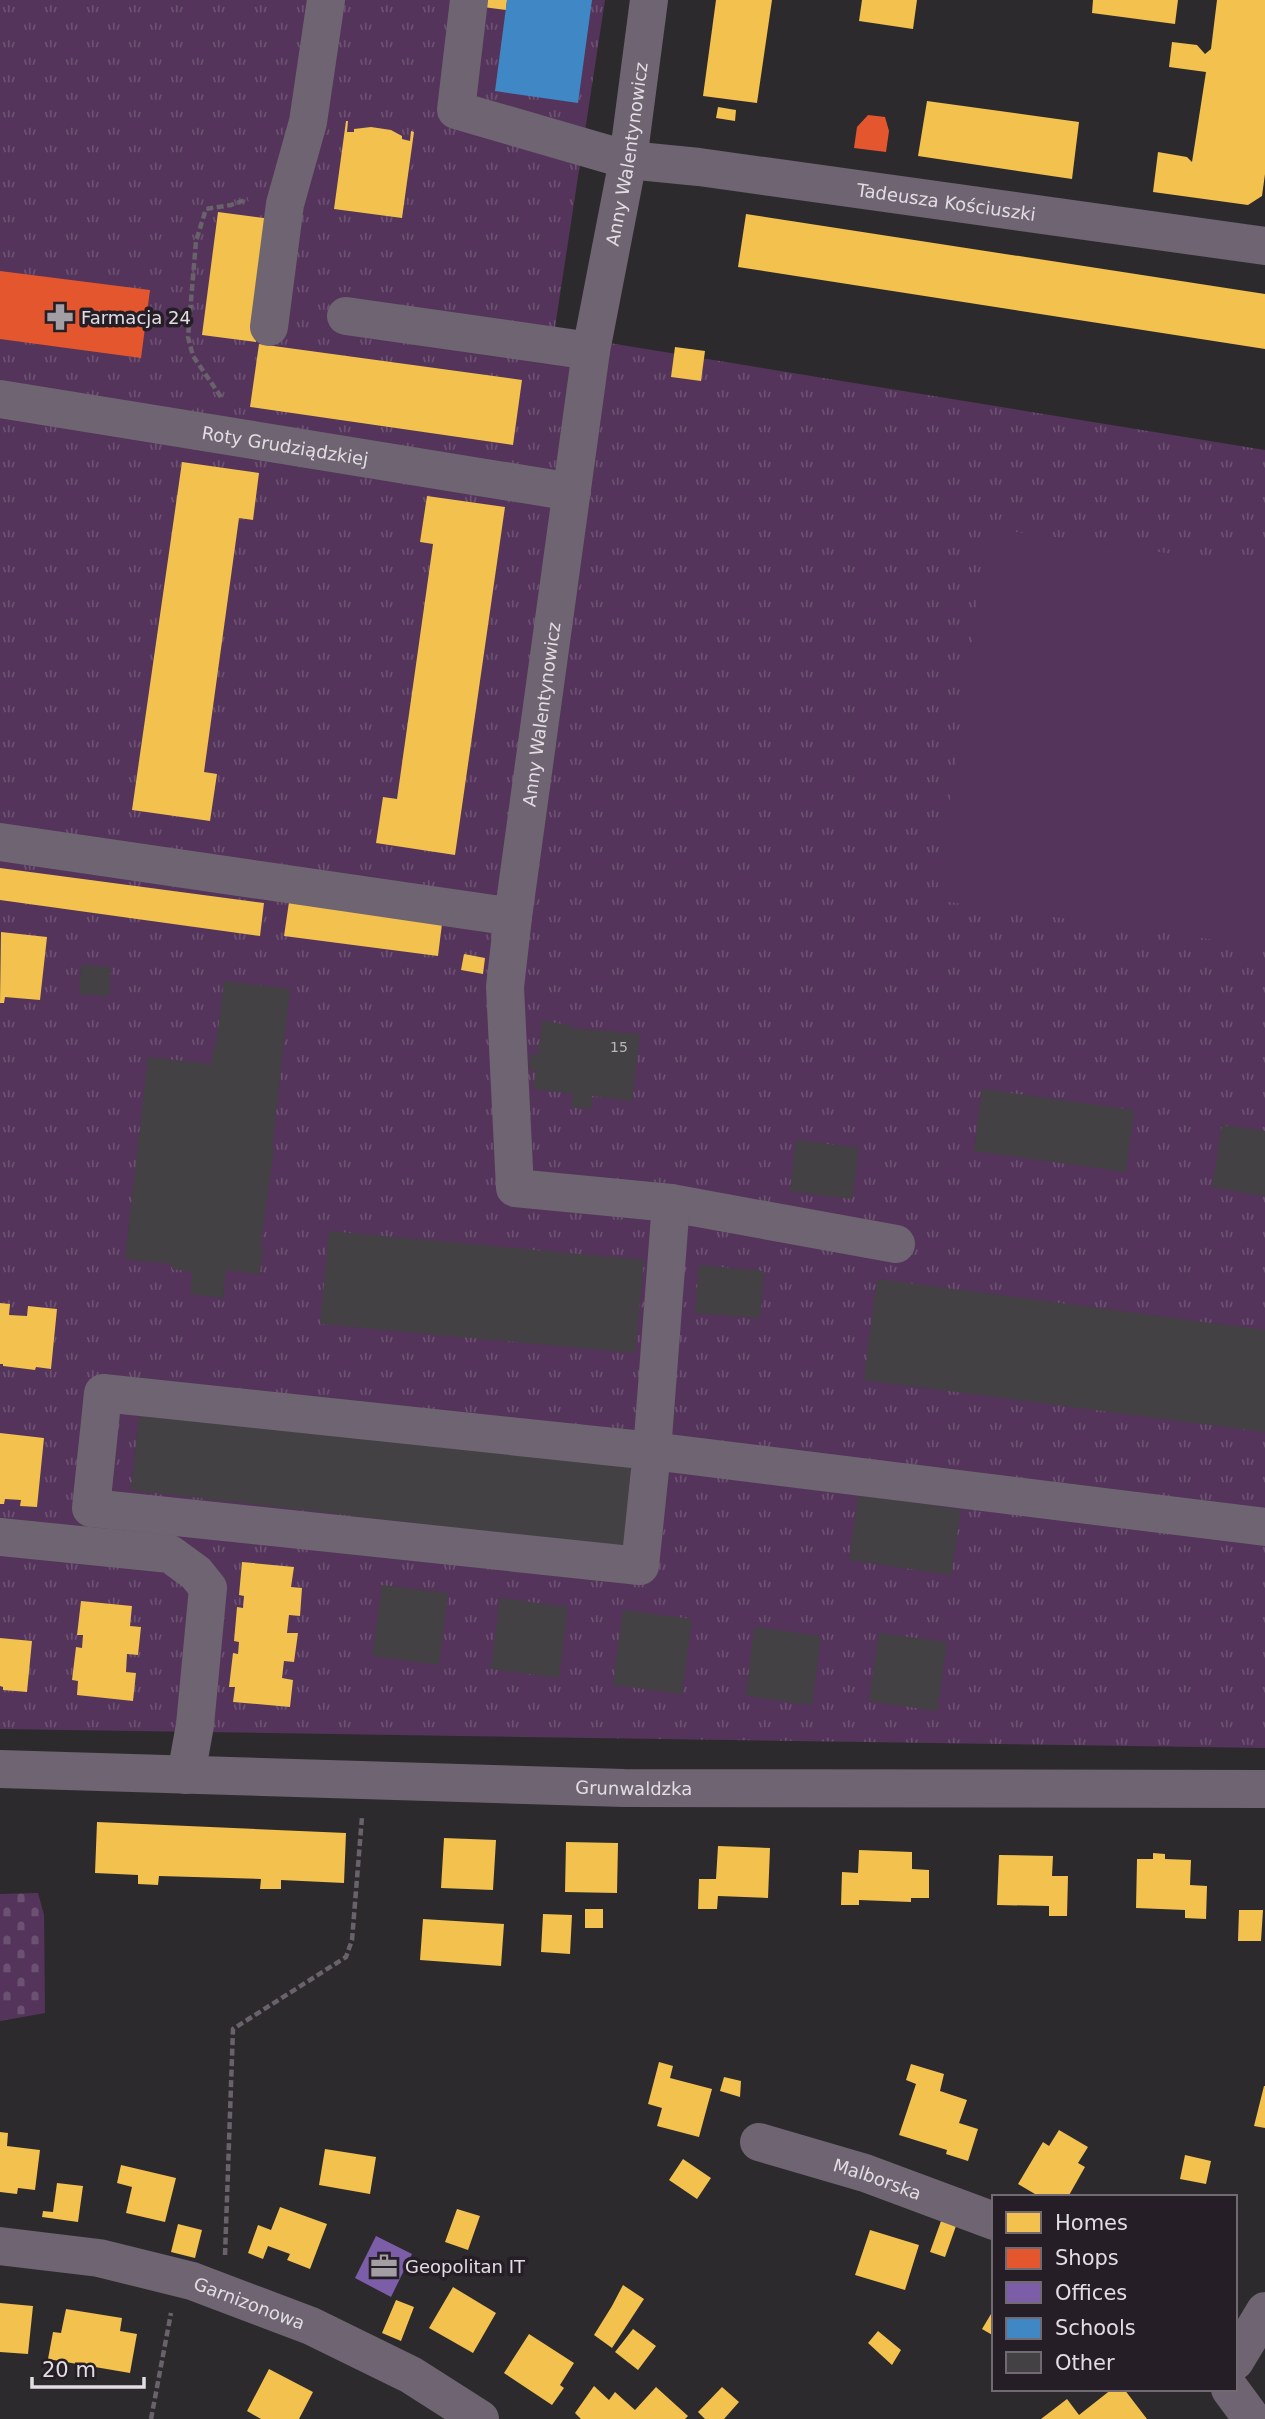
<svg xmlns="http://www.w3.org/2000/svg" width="1265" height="2419" viewBox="0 0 1265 2419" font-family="'DejaVu Sans',sans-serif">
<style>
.grass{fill:url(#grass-tufts)}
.cemetery{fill:url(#cemetery-stones)}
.park{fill:#54345a}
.homes{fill:#f2c14e}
.shops{fill:#e4572e}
.offices{fill:#7b5ea7}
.schools{fill:#3f88c5}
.building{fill:#434144}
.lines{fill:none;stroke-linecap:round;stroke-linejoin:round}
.path{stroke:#69616b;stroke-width:4.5;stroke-dasharray:7 3.5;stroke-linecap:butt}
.minor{stroke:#6f6471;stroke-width:38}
.labels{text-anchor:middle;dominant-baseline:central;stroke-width:7;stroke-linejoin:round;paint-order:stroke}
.number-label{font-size:14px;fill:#bab6bb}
.street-label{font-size:18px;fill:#e2dde3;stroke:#251e26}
.poi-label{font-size:18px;fill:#e2dde3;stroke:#251e26;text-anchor:start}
</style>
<defs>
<pattern id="grass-tufts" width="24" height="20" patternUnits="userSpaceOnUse" patternTransform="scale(1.75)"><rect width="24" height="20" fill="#54345a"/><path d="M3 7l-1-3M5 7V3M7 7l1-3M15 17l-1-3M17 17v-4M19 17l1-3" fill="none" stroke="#6c5172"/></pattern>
<pattern id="cemetery-stones" width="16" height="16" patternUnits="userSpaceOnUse" patternTransform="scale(1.75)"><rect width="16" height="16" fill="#54345a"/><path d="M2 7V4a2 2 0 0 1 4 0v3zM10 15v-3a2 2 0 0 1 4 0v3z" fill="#6c5172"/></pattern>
</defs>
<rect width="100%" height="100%" fill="#2d2a2e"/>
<!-- grass -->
<path class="grass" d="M0 0H605L554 334 1265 450V1748L0 1729Z"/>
<!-- cemetery -->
<path class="cemetery" d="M38 1893 44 1915 45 2013 0 2021V1894Z"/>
<!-- park -->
<path class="park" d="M988 528 1265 567V947L936 900Z"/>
<!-- homes -->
<path class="homes" d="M484 0H507L506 10 483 7Z
M716 0H772L757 103 703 96Z
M862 0H917L913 29 859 21Z
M1093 0H1178L1175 24 1092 13Z
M1217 0H1265V174L1262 196 1248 205 1153 192 1158 152 1187 157 1192 162 1206 72 1169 67 1172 42 1197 45 1205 54 1211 49Z
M927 101 1079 122 1072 179 918 156Z
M718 107 736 110 735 121 716 118Z
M346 121H348L347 132H354V129L371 127 391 130 402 136V139L410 141 411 131 414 132 402 218 334 209Z
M218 212 271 219 256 342 202 335Z
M746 214 1265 294V349L738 267Z
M259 344 522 380 513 445 250 407Z
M675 347 705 351 701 381 671 377Z
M182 462 259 473 253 520 239 518 204 772 217 774 210 821 132 810Z
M427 496 505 507 455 855 376 843 383 797 397 799 433 544 420 542Z
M0 868 264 903 260 936 0 900Z
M289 902 442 924 438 956 284 936Z
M1 932 47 937 40 1000 5 997 4 1003H0Z
M464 954 485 958 483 974 461 970Z
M0 1303 10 1304 9 1315 27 1316 28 1306 57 1309 51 1369 36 1367 35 1370 3 1366V1364H0Z
M0 1433 44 1438 37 1507 20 1506 21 1500 5 1499 4 1504H0Z
M242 1562 294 1567 291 1587 302 1588 300 1616 289 1615 287 1633H298L294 1662 284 1661 282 1678 293 1680 290 1707 233 1702 235 1687H229L233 1653 238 1654 239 1642 234 1641 237 1607 243 1608 244 1596 239 1595Z
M81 1601 132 1606 130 1626 141 1627 138 1655 127 1654 126 1672 136 1673 133 1701 77 1695 78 1681 72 1680 76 1647 82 1648 83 1635H77Z
M0 1638 32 1641 27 1692 3 1690V1687L0 1686Z
M97 1822 346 1833 344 1883 281 1880V1889H260L261 1879 159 1876 158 1885 138 1884V1875L95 1873Z
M444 1838 496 1840 493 1890 441 1888Z
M566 1842 618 1843 617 1893 565 1892Z
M718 1846 770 1848 768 1898 718 1896 717 1909H698L699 1879H716Z
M859 1850 912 1852V1869L929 1870V1898H911V1902L859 1900V1905H841L842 1872 858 1873Z
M1153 1853 1165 1854V1859L1191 1860 1190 1885 1207 1886 1206 1919 1185 1918V1910L1136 1908 1137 1859H1153Z
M999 1855 1053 1856 1052 1876H1068L1067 1916H1049V1906L997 1905Z
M585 1909H603V1928H585Z
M1239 1910H1263L1261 1941H1238Z
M543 1914 572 1915 570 1954 541 1952Z
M423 1919 504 1924 501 1966 420 1960Z
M659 2062 673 2066 670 2078 712 2089 699 2137 657 2126 662 2108 648 2104Z
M911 2064 944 2074 940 2091 967 2100 959 2123 978 2129 968 2161 946 2154 947 2150 899 2135 916 2084 906 2080Z
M724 2077 741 2081 740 2097 720 2091Z
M1264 2086H1265V2128L1254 2126Z
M1059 2130 1088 2147 1078 2163 1085 2167 1068 2197H1040L1018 2184 1043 2142 1049 2146Z
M0 2132 8 2133 7 2146 40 2150 35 2190 18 2188 17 2194 0 2192Z
M325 2149 376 2157 370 2194 319 2185Z
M1185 2155 1211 2161 1206 2184 1180 2179Z
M683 2159 711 2178 697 2199 669 2180Z
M121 2165 176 2178 165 2222 126 2213 132 2187 117 2183Z
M57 2183 83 2186 78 2222 42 2217 43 2211 53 2212Z
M280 2207 327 2224 310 2269 287 2260 290 2254 268 2246 263 2259 248 2253 258 2225 271 2230Z
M457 2209 480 2216 468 2250 445 2242Z
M941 2221 956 2226 945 2257 930 2252Z
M178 2224 202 2230 195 2258 171 2252Z
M870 2230 919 2245 905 2290 855 2275Z
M623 2285 644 2299 612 2348 594 2335 612 2306Z
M453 2287 496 2313 473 2353 429 2328Z
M396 2300 414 2307 401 2341 382 2333Z
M0 2303 33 2306 28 2354 0 2352Z
M66 2309 122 2318 120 2331 137 2334 130 2373 48 2359 53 2332 61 2333Z
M994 2309V2336L982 2329Z
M633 2329 656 2346 638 2370 615 2352Z
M878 2331 901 2350 892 2365 868 2343Z
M529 2334 574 2363 560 2385 564 2388 552 2405 504 2373Z
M269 2369 313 2392 299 2419H261L247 2411Z
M594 2386 609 2400 615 2392 635 2410 656 2387 688 2416 685 2419H581L575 2413Z
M722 2387 739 2402 724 2419H705L698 2412Z
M1112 2389H1124L1147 2419H1041L1067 2399 1079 2415Z"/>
<!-- shops -->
<path class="shops" d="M868 115 885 117 889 131 886 152 854 148 857 127Z
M0 271 150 290 141 358 0 339Z"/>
<!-- offices -->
<path class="offices" d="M376 2236 412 2254 391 2297 355 2278Z"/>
<!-- schools -->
<path class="schools" d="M507 0H592L578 103 495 91Z"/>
<!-- building -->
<path class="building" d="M81 965 111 967 109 996 79 994Z
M224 981 290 989 272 1148 274 1149 260 1247H263L260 1274 226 1270 223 1298 190 1294 193 1272 172 1269V1264L125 1259 148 1057 212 1064 214 1045 216 1046Z
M542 1021 571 1025V1028L640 1034 632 1101 592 1096 591 1109 571 1107 573 1094 533 1089 536 1070 529 1069 531 1054H538Z
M982 1089 1134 1110 1126 1172 974 1151Z
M1222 1125 1265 1131V1196L1212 1187Z
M796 1140 859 1148 852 1199 790 1191Z
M329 1231 644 1260 635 1353 320 1324Z
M699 1265 764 1271 760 1318 695 1313Z
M877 1279 1265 1330V1432L864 1380Z
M140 1409 641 1468 631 1548 131 1490Z
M859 1493 961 1510 951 1575 849 1560Z
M382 1585 448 1593 439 1665 372 1656Z
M500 1598 568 1607 559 1678 491 1669Z
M623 1610 692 1619 682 1694 613 1685Z
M754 1627 821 1636 812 1705 746 1696Z
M879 1633 947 1642 937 1711 869 1701Z"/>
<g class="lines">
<!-- path -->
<path class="path" d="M221 397 193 356 188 337 196 241 206 209 231 205 248 199
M225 2255 233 2029 346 1957 352 1940 362 1817
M151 2419 171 2313"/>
<!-- minor -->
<g class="minor">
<path id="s1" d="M469 0 456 110 628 160 699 167 1265 246"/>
<path d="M346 316 591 351"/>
<path d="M269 327 285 204 308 122 326 0"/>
<path id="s2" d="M0 399 572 492"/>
<path id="s3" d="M0 842 513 917 591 351 628 160 649 0"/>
<path d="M513 917 505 987 515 1188 671 1203 896 1244"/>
<path d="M671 1203 652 1451 1265 1527"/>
<path d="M103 1393 652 1451 640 1566 91 1508Z"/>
<path d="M0 1537 170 1554 196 1573 208 1588 195 1725 186 1775"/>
<path id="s4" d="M0 1769 624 1788 1265 1789"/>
<path id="s5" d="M759 2142 865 2173 994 2221"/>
<path id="s6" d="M0 2246 99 2258 192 2281 311 2326 411 2375 480 2419"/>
<path d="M1235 2361 1265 2311"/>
<path d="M1230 2389 1252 2419"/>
</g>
</g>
<!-- icons -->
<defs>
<symbol id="pharmacy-bare" viewBox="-9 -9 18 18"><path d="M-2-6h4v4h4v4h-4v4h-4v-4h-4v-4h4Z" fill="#a39ea4" stroke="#251e26" stroke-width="2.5" paint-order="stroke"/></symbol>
<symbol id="office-bare" viewBox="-9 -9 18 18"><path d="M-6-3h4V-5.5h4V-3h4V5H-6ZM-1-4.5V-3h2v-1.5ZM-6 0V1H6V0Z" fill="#a39ea4" stroke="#251e26" stroke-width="2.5" paint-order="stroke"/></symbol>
</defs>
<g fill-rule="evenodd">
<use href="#pharmacy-bare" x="41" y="298" width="38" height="38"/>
<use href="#office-bare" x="365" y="2247" width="38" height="38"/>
</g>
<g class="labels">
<!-- number labels -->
<g class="number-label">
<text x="619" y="1047">15</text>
</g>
<!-- street labels -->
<g class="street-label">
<text stroke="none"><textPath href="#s3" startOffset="1290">Anny Walentynowicz</textPath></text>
<text stroke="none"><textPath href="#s1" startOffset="611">Tadeusza Kościuszki</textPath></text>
<text stroke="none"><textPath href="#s2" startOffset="289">Roty Grudziądzkiej</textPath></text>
<text stroke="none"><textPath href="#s3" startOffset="723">Anny Walentynowicz</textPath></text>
<text stroke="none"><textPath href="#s4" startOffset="634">Grunwaldzka</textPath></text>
<text stroke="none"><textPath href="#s5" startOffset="124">Malborska</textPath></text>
<text stroke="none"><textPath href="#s6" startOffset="257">Garnizonowa</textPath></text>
</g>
<!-- poi labels -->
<g class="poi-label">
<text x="81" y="317">Farmacja 24</text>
<text x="405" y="2266">Geopolitan IT</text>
</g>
</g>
<!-- legend -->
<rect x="992" y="2195" width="245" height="196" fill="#251e26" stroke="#716a72" stroke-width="2"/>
<rect x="1006" y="2212" width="35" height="21" fill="#f2c14e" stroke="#716a72" stroke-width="2"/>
<text x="1055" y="2230" font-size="21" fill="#e2dde3">Homes</text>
<rect x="1006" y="2248" width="35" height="21" fill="#e4572e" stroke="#716a72" stroke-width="2"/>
<text x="1055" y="2265" font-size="21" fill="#e2dde3">Shops</text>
<rect x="1006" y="2282" width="35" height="21" fill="#7b5ea7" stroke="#716a72" stroke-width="2"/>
<text x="1055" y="2300" font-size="21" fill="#e2dde3">Offices</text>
<rect x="1006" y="2318" width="35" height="21" fill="#3f88c5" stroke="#716a72" stroke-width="2"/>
<text x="1055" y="2335" font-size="21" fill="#e2dde3">Schools</text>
<rect x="1006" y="2352" width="35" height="21" fill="#434144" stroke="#716a72" stroke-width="2"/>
<text x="1055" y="2370" font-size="21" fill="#e2dde3">Other</text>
<!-- scale -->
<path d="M32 2377v10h112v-10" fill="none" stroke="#e2dde3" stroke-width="3.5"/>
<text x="42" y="2377" font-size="21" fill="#e2dde3" stroke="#251e26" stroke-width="5" paint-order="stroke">20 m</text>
</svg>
